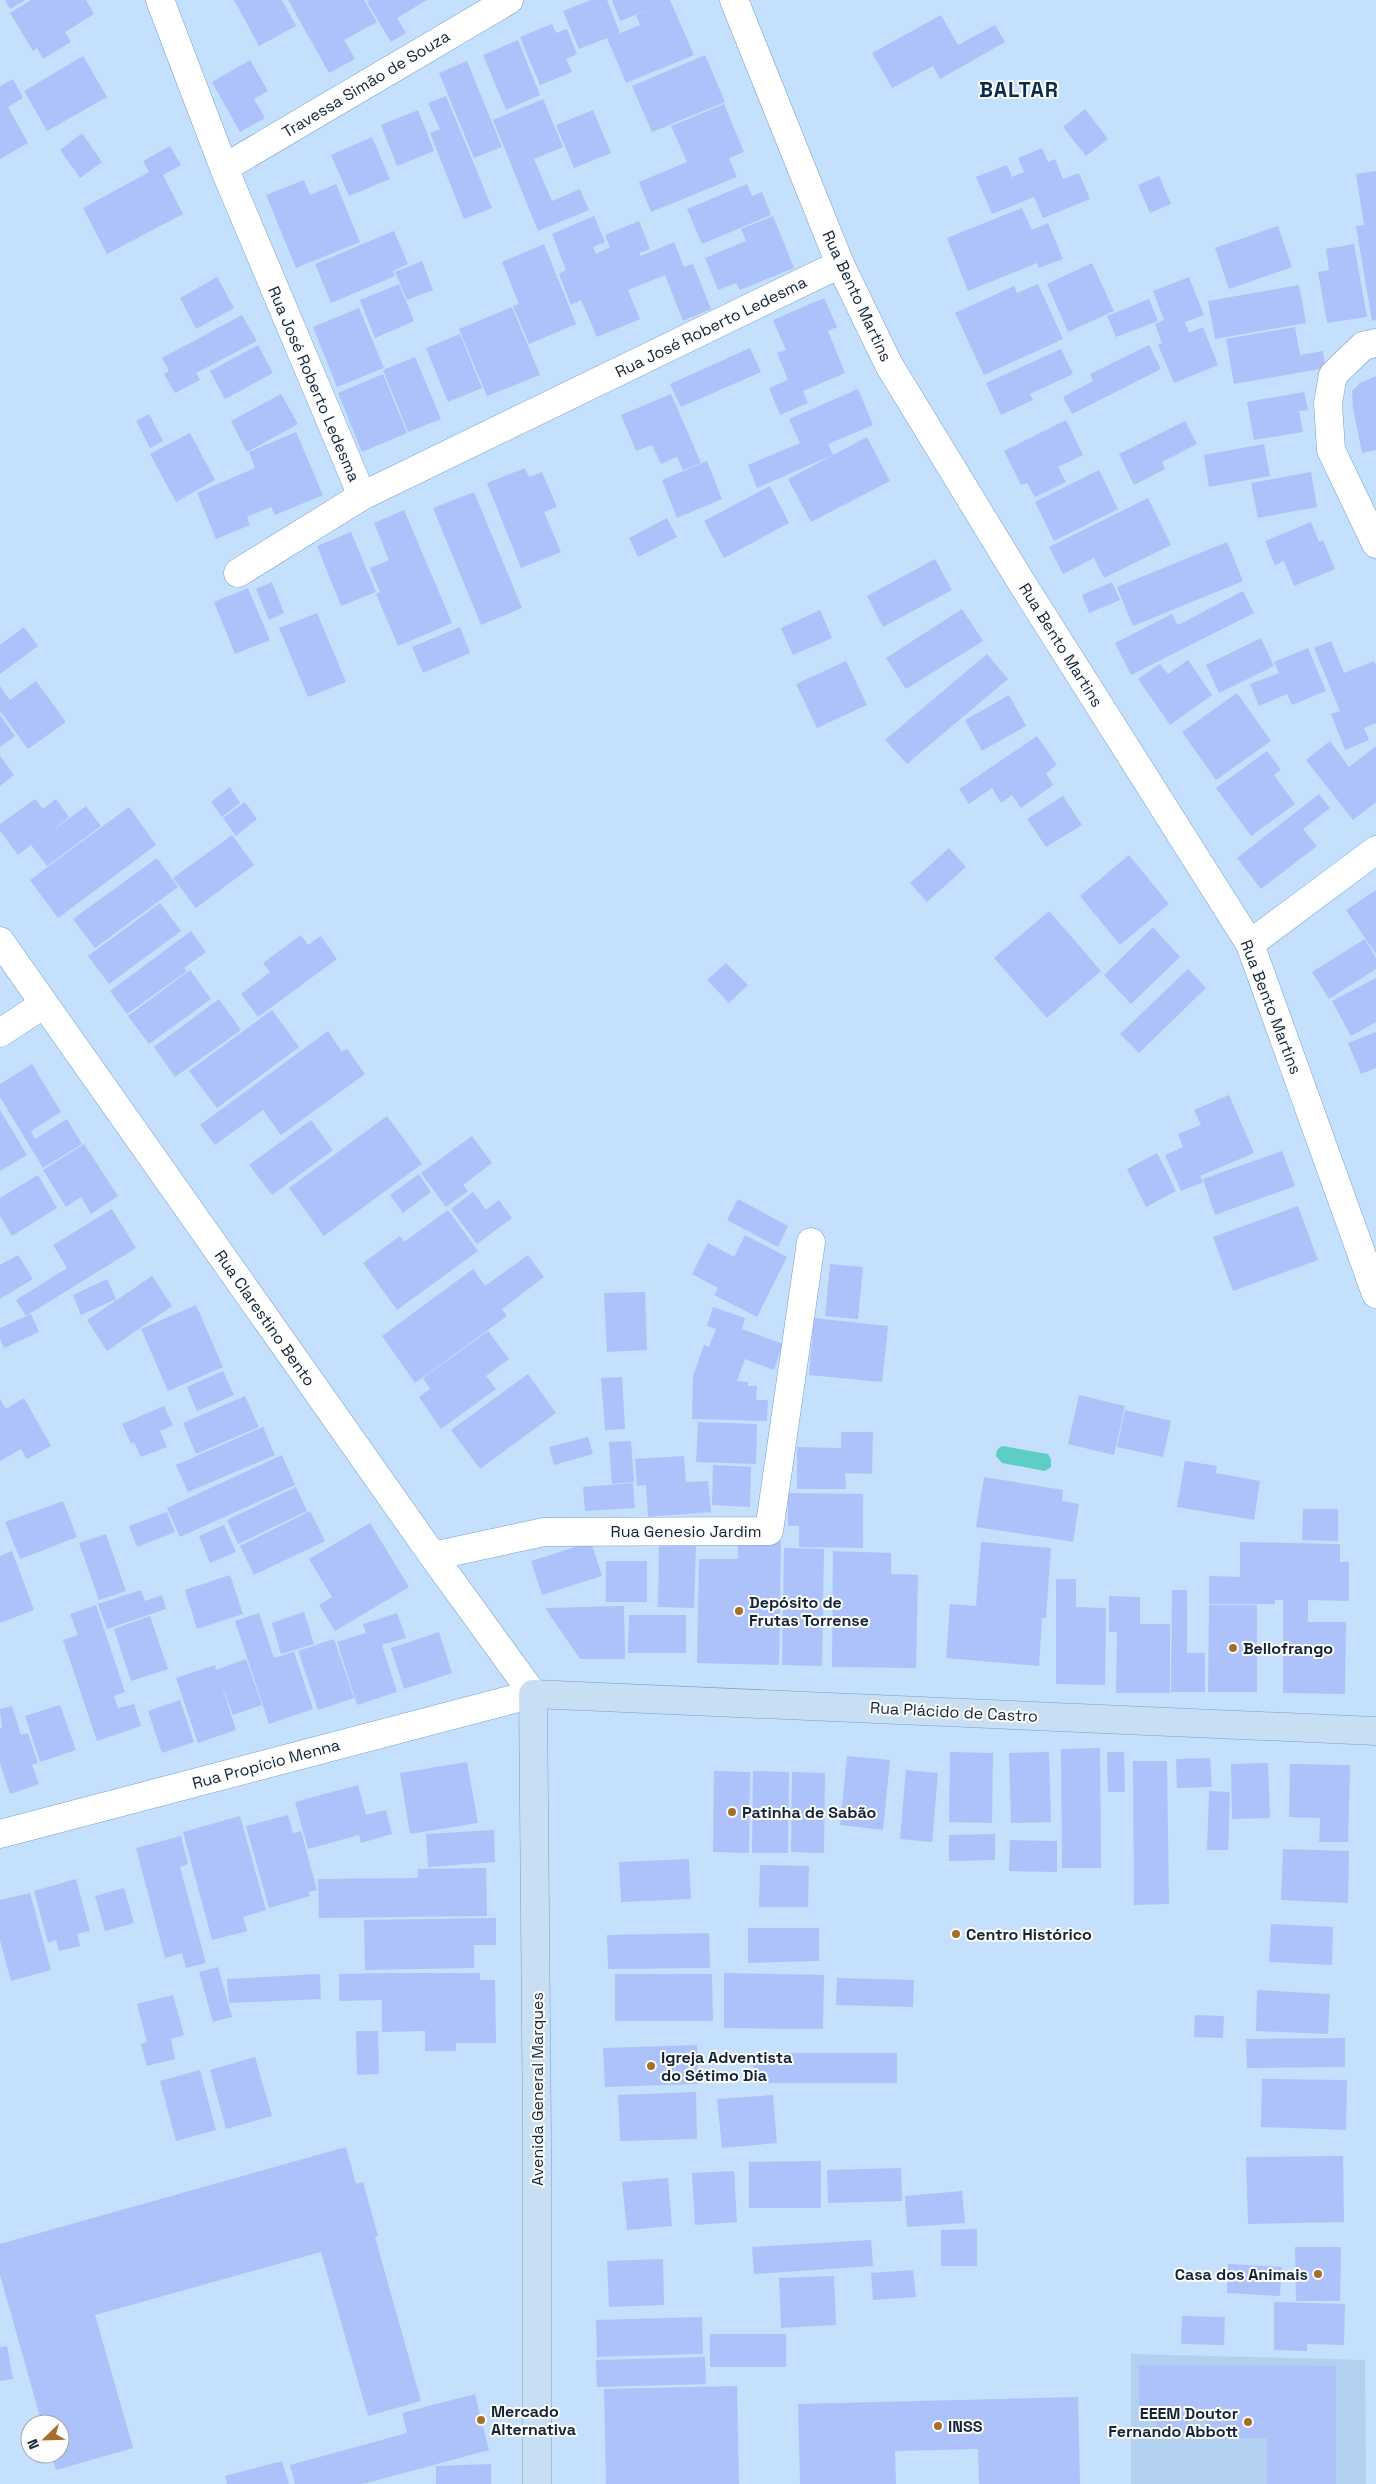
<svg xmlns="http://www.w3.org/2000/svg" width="1376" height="2484" viewBox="0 0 1376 2484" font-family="'Space Grotesk',sans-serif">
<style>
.built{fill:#b2d1f0}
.water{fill:#5ccec5}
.building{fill:#adc2fa}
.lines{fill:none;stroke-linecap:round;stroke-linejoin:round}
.minor-casing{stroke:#72a0cd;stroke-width:29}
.secondary-casing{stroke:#72a0cd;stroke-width:29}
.minor{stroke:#fff;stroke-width:28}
.secondary{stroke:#c8dff3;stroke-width:28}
.poi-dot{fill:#a56e29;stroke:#fdfdfd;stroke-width:2}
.labels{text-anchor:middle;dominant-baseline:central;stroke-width:4;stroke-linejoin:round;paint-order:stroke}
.street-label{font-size:16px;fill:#112335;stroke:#fdfdfd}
.poi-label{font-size:16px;font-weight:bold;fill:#112335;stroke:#fdfdfd;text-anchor:start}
.district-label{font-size:21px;font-weight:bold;letter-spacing:1px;fill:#0a2c4a;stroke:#fdfdfd}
</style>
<rect width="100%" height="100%" fill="#c4e0fd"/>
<!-- built -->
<path class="built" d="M1131 2354 1365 2360 1366 2484H1131Z"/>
<!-- water -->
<path class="water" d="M1002 1446 1048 1454 1051 1459V1467L1045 1471 1002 1463 996 1456 997 1450Z"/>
<!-- building -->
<path class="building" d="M5 0H25L10 9Z
M31 0H86L94 14 65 32 71 42 43 59 37 48 33 51 10 13Z
M234 0H282L296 26 259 46Z
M288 0H364L377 22 344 40 355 59 329 73Z
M370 0H427L397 18 406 33 391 42 367 2Z
M591 0H607L620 33 609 38 640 25 636 15 660 5 620 21 612 0H670L694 55 626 83 607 38 579 49 563 11Z
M941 15 958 45 995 25 1005 42 940 79 933 66 892 88 872 53Z
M552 24 556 33 567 29 577 54 566 59 572 72 540 85 520 37Z
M518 40 540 95 506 110 483 55Z
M705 55 725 102 652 132 632 86Z
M83 56 107 97 47 131 24 91Z
M250 60 268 91 254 99 265 118 240 132 212 82Z
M467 61 502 147 474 158 439 73Z
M13 79 23 98 8 107 28 143 0 159V86Z
M446 96 492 208 464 219 430 133 440 129 428 103Z
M543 99 563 147 534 159 552 201 580 189 589 210 538 231 493 120Z
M724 104 744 152 729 158 737 177 651 212 639 182 687 162 671 126Z
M1085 109 1108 139 1086 156 1063 127Z
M418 110 434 151 397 166 381 125Z
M593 110 611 153 574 168 556 125Z
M82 133 102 162 80 178 60 150Z
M372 137 390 179 349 196 331 155Z
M170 146 181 165 163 175 183 214 107 254 83 208 149 172 143 161Z
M1042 148 1048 162 1055 159 1063 179 1079 173 1090 199 1043 218 1034 197 992 214 976 177 1007 165 1012 177 1024 172 1018 158Z
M1376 171V320L1372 321 1356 226 1364 225 1356 174Z
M1159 176 1171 204 1150 213 1138 185Z
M304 180 310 195 336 184 360 242 296 268 266 195Z
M747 184 752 196 762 192 771 215 702 244 687 209Z
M1022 208 1032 230 1048 223 1063 259 1039 268 1037 263 968 291 947 238Z
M594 216 605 242 593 247 596 254 610 247 605 235 639 221 650 249 639 253 641 256 674 242 684 267 693 264 711 309 683 321 665 275 628 290 640 319 597 337 581 300 571 305 559 274 566 270 552 234Z
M773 216 794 268 740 290 736 283 718 290 705 258 746 241 741 229Z
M1278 226 1292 267 1229 289 1215 248Z
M394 231 408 264 393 271 395 276 331 303 315 264Z
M544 244 576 324 529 344 513 306 519 304 502 262Z
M1354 244 1367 317 1327 323 1318 272 1329 270 1326 249Z
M422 261 433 290 407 300 395 272Z
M1092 263 1114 311 1068 332 1047 284Z
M217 277 234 308 196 329 180 298Z
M1189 277 1204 315 1185 322 1189 333 1203 327 1218 365 1174 383 1158 345 1162 343 1155 324 1164 320 1153 291Z
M399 284 414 321 375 338 360 300Z
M1038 284 1063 339 984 375 955 313 1014 286 1017 293Z
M1299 285 1306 323 1215 339 1208 301Z
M824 298 837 327 828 331 845 373 803 391 808 403 780 415 769 388 788 380 777 353 786 350 773 320Z
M1149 299 1158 321 1116 337 1107 316Z
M512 307 540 375 487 396 459 329Z
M359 308 384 368 337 387 313 327Z
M242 315 257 341 196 373 200 380 175 393 164 374 169 371 162 358Z
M1295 327 1300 355 1323 351 1325 368 1234 384 1226 339Z
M460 334 482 388 448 402 426 348Z
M258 345 273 373 225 399 210 371Z
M1149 345 1161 369 1072 414 1063 397 1093 381 1090 374Z
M750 348 761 372 681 407 670 384Z
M1061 349 1073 374 1030 394 1033 400 1001 415 986 383Z
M415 357 441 419 408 432 383 370Z
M383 374 407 433 362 452 338 393Z
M1376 376V450L1362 453 1353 408 1352 391 1360 383Z
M858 389 873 425 828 444 833 455 757 488 748 465 800 443 789 419Z
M1304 392 1308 410 1299 411 1303 432 1254 440 1247 402Z
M281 394 298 424 247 452 231 421Z
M671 394 701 463 683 470 677 457 661 464 652 445 636 451 621 415Z
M149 414 163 441 150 448 136 421Z
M1066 420 1083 455 1058 467 1066 482 1035 497 1027 483 1021 485 1004 451Z
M1185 421 1197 444 1162 462 1165 469 1134 485 1119 454Z
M296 432 323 495 275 515 271 507 247 517 250 525 216 539 197 493 255 468 249 452Z
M190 433 215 480 176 502 150 454Z
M867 437 890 481 811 522 788 479Z
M1264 444 1270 476 1209 487 1204 455Z
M707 461 722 499 677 518 662 480Z
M525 468 529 477 542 472 557 507 544 512 561 552 521 568 487 483Z
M1099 470 1118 509 1054 541 1035 502Z
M1311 472 1317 507 1258 518 1251 483Z
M770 486 789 523 724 558 704 521Z
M474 492 522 608 481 625 433 508Z
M1148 498 1171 545 1104 578 1094 558 1063 574 1049 547Z
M404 510 452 623 398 646 376 594 380 592 370 568 389 560 374 523Z
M667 518 677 537 638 557 629 538Z
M1311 522 1319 542 1323 540 1335 569 1294 586 1284 561 1275 565 1265 541Z
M351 532 376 592 341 606 317 546Z
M1227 542 1243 581 1133 626 1117 587Z
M935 559 952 590 883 627 867 596Z
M272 582 284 613 269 620 256 589Z
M1112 582 1120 600 1089 613 1082 595Z
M248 588 270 640 235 654 214 602Z
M1243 591 1254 613 1131 675 1115 643 1172 614 1178 625Z
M962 609 983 641 906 689 886 658Z
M820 610 832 638 793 655 781 628Z
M317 613 346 682 308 697 279 628Z
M24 627 38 646 0 674V645Z
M460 627 470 653 423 673 412 647Z
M1261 638 1274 666 1219 693 1206 665Z
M1331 641 1344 673 1374 661 1376 665V723L1364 728 1369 740 1345 750 1331 714 1340 711 1314 648Z
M1308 648 1326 691 1292 705 1287 694 1259 706 1250 684 1279 673 1274 662Z
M987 654 1008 679 907 764 885 740Z
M1188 660 1212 695 1170 725 1138 679 1160 664 1168 674Z
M846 661 867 705 817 728 796 684Z
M36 681 66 722 28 749 0 711V686L10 700Z
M1237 693 1271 741 1216 780 1182 732Z
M1009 695 1026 726 982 751 965 720Z
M0 715 15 736 0 747Z
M1037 736 1057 765 1046 773 1053 785 1021 808 1012 795 1001 803 992 788 969 804 959 789Z
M1330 741 1349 767 1376 746V802L1353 820 1306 760Z
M1267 751 1281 770 1274 775 1295 804 1251 836 1216 788Z
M0 756 14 775 0 786Z
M230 787 240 803 222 817 211 802Z
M1319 794 1330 808 1303 829 1317 846 1261 889 1237 858Z
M1063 796 1082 825 1046 847 1027 819Z
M35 799 43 809 56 799 69 817 48 834 86 806 101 826 47 866 31 845 18 855 0 831V824Z
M245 802 257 819 236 836 223 818Z
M129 807 156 845 58 918 30 880Z
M232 835 254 865 196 908 173 878Z
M949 848 966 867 927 902 910 883Z
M1129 855 1169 904 1120 945 1080 896Z
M157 858 178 887 95 948 73 919Z
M1376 890V954L1346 910Z
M160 903 181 931 109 984 88 956Z
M1049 911 1101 971 1047 1018 994 958Z
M1153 927 1180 957 1131 1004 1104 975Z
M191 931 206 952 184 968 187 971 127 1014 110 991Z
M301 935 308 945 321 936 337 959 258 1017 241 994 270 972 263 963Z
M1365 939 1376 958V969L1329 999 1312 972Z
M726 963 748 985 729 1003 707 980Z
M1188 969 1206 988 1139 1053 1120 1034Z
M190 970 211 999 149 1044 128 1016Z
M1376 978V1022L1351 1036 1332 1001Z
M219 999 241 1030 175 1077 154 1047Z
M272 1010 299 1047 217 1108 189 1071Z
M328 1031 342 1052 347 1049 365 1074 281 1135 263 1110 215 1145 200 1125Z
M1376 1032V1068L1361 1074 1348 1043Z
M32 1064 61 1112 31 1131 35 1139 67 1119 82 1144 43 1168 0 1097V1084Z
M1229 1095 1254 1153 1200 1176 1203 1182 1181 1191 1165 1155 1183 1147 1178 1134 1201 1125 1194 1110Z
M0 1110 27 1155 0 1171Z
M387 1116 422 1164 324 1236 289 1188Z
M311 1120 333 1150 272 1195 249 1165Z
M472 1136 492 1163 463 1185 468 1191 446 1207 421 1173Z
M84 1144 118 1196 91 1214 81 1197 66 1207 43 1170Z
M1282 1151 1295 1186 1215 1215 1203 1179Z
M1157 1153 1176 1191 1146 1207 1127 1169Z
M419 1174 431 1192 403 1213 390 1195Z
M38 1175 57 1208 12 1236 0 1216V1198Z
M473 1192 486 1210 499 1200 512 1218 477 1244 451 1209Z
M738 1199 788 1226 778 1247 727 1220Z
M1298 1206 1318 1260 1233 1291 1213 1237Z
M112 1209 136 1248 26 1316 16 1300 67 1268 53 1245Z
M448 1210 478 1251 397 1310 363 1263 400 1236 404 1242Z
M745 1235 787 1257 757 1317 714 1295 718 1288 692 1274 708 1243 734 1257Z
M18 1255 33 1279 0 1299V1265Z
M528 1255 544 1277 502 1309 507 1316 415 1383 382 1336 473 1269 485 1286Z
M830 1264 863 1267 858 1319 825 1316Z
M152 1276 172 1306 107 1351 87 1320Z
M107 1279 116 1299 81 1315 73 1295Z
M645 1292 647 1350 607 1352 604 1293Z
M196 1305 223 1367 168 1391 141 1329Z
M713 1307 745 1318 742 1329 783 1344 774 1370 745 1359 737 1381 748 1382V1386H757L756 1400H768L767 1421 692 1419 693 1376 704 1345 709 1347 716 1329 707 1326Z
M31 1314 39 1332 4 1348 0 1339V1328Z
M814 1318 888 1326 882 1382 809 1375Z
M488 1331 509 1359 486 1376 496 1389 441 1429 419 1397 430 1389 423 1378Z
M223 1371 234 1395 197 1411 187 1387Z
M528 1374 556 1413 480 1469 451 1430Z
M622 1377 625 1429 605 1430 601 1378Z
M1079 1395 1125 1406 1114 1455 1068 1444Z
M245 1396 259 1427 196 1454 183 1423Z
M24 1398 51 1446 27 1459 21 1449 0 1461V1399L6 1409Z
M164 1406 173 1425 160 1431 167 1447 141 1457 134 1442 131 1444 122 1424Z
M1125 1410 1171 1421 1163 1457 1117 1447Z
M698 1422 757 1424 756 1464 696 1462Z
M263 1427 275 1455 188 1492 176 1465Z
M841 1432H873L872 1474 845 1473 846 1489H797V1447L841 1448Z
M588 1437 593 1454 554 1465 549 1447Z
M631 1441 634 1482 612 1484 609 1442Z
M282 1455 295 1485 180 1537 167 1508Z
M684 1456 686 1482 708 1481 711 1512 648 1517 646 1485 637 1486 635 1459Z
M1185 1461 1217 1466 1216 1473 1260 1481 1254 1520 1177 1507Z
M713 1465 751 1467 750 1507 712 1505Z
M984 1477 1063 1490 1062 1501 1079 1504 1073 1542 1056 1539 1060 1517 1056 1539 976 1527Z
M633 1483 635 1508 585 1511 583 1487Z
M296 1487 307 1511 238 1544 227 1520Z
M788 1493 863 1494V1548L799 1547V1526H788Z
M63 1501 77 1537 20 1559 5 1522Z
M1303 1509H1338V1541L1302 1540Z
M310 1511 325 1541 254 1575 240 1546Z
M167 1512 175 1532 137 1547 129 1526Z
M370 1523 409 1587 335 1631 319 1605 332 1597 309 1559Z
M224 1525 236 1552 210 1563 199 1536Z
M106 1534 126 1591 99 1600 79 1543Z
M738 1540 781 1541 779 1665 697 1663 699 1559H738Z
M591 1542 602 1576 542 1595 531 1561Z
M981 1542 1051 1548 1046 1618H1042L1039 1666 946 1658 950 1604 976 1606Z
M1240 1542 1340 1544V1562H1349V1601L1308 1600V1622H1346L1345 1694 1283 1693V1600H1275V1604H1209V1576L1240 1577Z
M659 1546H696L694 1608 658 1607Z
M784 1548 824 1549 822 1666 782 1665Z
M12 1551 34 1610 0 1623V1556Z
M833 1551 891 1553V1574L918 1575 916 1668 832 1667Z
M606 1561H647V1602H606Z
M230 1575 243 1614 197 1629 185 1590Z
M1056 1579H1076V1607L1106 1608 1105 1685 1056 1684Z
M141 1590 145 1601 162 1595 166 1609 107 1629 98 1604Z
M1172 1590H1187V1653H1205V1692H1171Z
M1109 1596 1140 1597V1624H1170V1693H1116L1117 1632H1109Z
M96 1605 125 1692 114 1696 118 1708 134 1704 141 1726 97 1741 63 1640 78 1635 70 1614Z
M1209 1605H1257V1692H1208Z
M624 1606 625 1659H580L545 1608Z
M304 1612 314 1644 281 1654 272 1623Z
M259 1613 274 1658 294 1652 313 1709 269 1724 235 1621Z
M397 1613 406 1638 382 1645 397 1692 357 1705 337 1642 366 1633 363 1624Z
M629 1615H686V1653H628Z
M150 1616 168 1669 131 1681 114 1629Z
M439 1632 452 1673 404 1689 391 1648Z
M334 1639 354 1698 318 1710 298 1651Z
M246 1659 262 1705 233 1715 221 1683 236 1730 198 1743 176 1678 215 1665 216 1670Z
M180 1700 194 1742 162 1753 148 1711Z
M60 1705 76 1750 40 1762 25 1716Z
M12 1706 21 1735 28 1733 38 1763 32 1765 39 1784 10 1794 0 1763V1729L2 1728 0 1709Z
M1100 1748 1101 1868H1062L1061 1749Z
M950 1752 993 1753 992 1823 949 1822Z
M1049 1752 1051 1822 1011 1823 1009 1753Z
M1107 1752H1124L1125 1792H1108Z
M847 1756 890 1760 883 1830 840 1825Z
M1210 1758 1212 1787 1177 1788 1176 1759Z
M1133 1761H1167L1169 1904 1134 1905Z
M467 1762 478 1823 410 1834 400 1773Z
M1268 1763 1270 1818 1232 1819 1231 1764Z
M1290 1764 1350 1765 1348 1842H1319L1320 1818 1289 1817Z
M906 1770 938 1773 932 1842 900 1839Z
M714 1771 750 1772 749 1853 713 1852Z
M753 1771 789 1772 788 1853H752Z
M792 1772 825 1773 824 1853 791 1852Z
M358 1785 366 1815 386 1810 392 1834 361 1843 359 1835 308 1849 295 1802Z
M1209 1791 1230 1792 1228 1850H1207Z
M288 1815 293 1833 301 1831 317 1890 309 1892 310 1896 269 1908 246 1826Z
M240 1816 266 1910 243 1917 247 1931 212 1940 183 1832Z
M494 1830 495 1862 428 1867 426 1834Z
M995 1834V1860L949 1861V1835Z
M181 1836 188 1864 180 1867 206 1963 186 1968 182 1953 165 1958 136 1848Z
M1010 1840 1057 1841V1872L1009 1871Z
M1283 1849 1349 1851 1348 1903 1281 1900Z
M689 1859 691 1899 621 1902 619 1862Z
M760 1865 809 1866 808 1907H759Z
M486 1868 487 1916 319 1918 318 1879 418 1878V1869Z
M76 1879 90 1931 77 1934 80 1946 59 1951 56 1940 48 1943 34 1891Z
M124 1888 134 1923 105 1931 95 1896Z
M30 1893 51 1970 11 1981 0 1940V1900Z
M496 1918V1945H474V1968L365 1970 364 1920Z
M1271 1924 1333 1927 1332 1965 1269 1962Z
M748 1928H819V1961L748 1963Z
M709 1933 710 1968 608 1969 607 1935Z
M218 1967 232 2017 213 2022 199 1972Z
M393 1973H480V1980H495L496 2043H456V2051H425V2031L382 2032V2000L339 2001V1974Z
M724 1973 824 1975 823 2029 724 2028Z
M320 1974 321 1999 229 2003 227 1979Z
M615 1974H712L713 2021H615Z
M837 1978 914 1980 913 2007 836 2005Z
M1257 1990 1330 1994 1328 2034 1256 2031Z
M173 1995 184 2035 171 2039 175 2059 147 2066 141 2044 147 2042 137 2004Z
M1195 2015 1224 2016 1223 2038 1194 2037Z
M356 2031H378L379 2074 357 2075Z
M1345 2038V2067L1247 2068 1246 2039Z
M697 2045 698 2084 605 2087 603 2048Z
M753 2053H897V2083H753Z
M255 2057 272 2116 226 2129 210 2070Z
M200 2070 216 2130 176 2141 160 2081Z
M1262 2079 1347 2080 1346 2130 1261 2127Z
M696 2092 697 2139 620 2141 618 2095Z
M773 2095 777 2143 722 2148 717 2099Z
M346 2147 356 2184 363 2182 378 2236 375 2237 421 2401 368 2416 321 2252 95 2315 133 2448 56 2470 51 2454H60V2424H42L0 2275V2244Z
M1343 2156 1344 2222 1248 2224 1246 2157Z
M821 2161V2208H749V2162Z
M901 2168 902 2201 828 2203 827 2170Z
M734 2171 737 2222 695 2225 692 2173Z
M668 2178 672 2226 627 2230 622 2182Z
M962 2191 965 2223 907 2227 905 2196Z
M977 2229V2266H941V2230Z
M871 2240 873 2266 754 2274 752 2247Z
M1295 2247H1341L1340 2301H1296Z
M663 2259 664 2305 609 2307 607 2261Z
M1228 2264 1282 2267 1280 2296 1227 2293Z
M913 2270 916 2297 873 2300 871 2273Z
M834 2276 836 2325 781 2328 779 2278Z
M1274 2302 1345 2304 1344 2345 1307 2344V2351L1274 2350Z
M1182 2316 1225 2317 1224 2345 1181 2344Z
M702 2317 703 2354 597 2357 596 2320Z
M710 2334H786V2367H710Z
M7 2346 13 2379 0 2381V2347Z
M705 2357 706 2384 597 2387 596 2360Z
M1139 2365 1336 2366V2484H1267V2438H1205L1206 2417H1189L1188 2433 1156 2432 1157 2417H1139Z
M737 2386 739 2484H606L604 2389Z
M475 2394 489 2450 363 2484H295L290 2465 407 2433 402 2413Z
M1078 2397 1080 2484H979L978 2449 895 2451 896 2484H800L798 2404Z
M282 2461 289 2484H227L225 2476Z
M491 2464V2484H436V2466Z"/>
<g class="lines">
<defs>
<path id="minor" d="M160 0 224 168 362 496 840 264
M734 0 840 264 889 365 1020 580 1250 944 1376 1294
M224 168 509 0
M1376 343 1363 346 1333 375 1328 403 1331 450 1376 544
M238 573 362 496
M0 941 433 1556 533 1694 0 1834
M1250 944 1376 850
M0 1033 44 1004
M433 1556 544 1532 769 1531 811 1242"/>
<path id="secondary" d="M537 2484V2137L533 1694 1376 1731"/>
</defs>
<!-- minor casing -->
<use href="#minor" class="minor-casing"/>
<!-- secondary casing -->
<use href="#secondary" class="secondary-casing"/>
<!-- minor -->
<use href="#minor" class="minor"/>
<!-- secondary -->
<use href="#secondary" class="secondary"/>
</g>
<!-- markers -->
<g class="poi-dot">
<circle cx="739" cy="1611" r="5"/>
<circle cx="1233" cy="1648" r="5"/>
<circle cx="732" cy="1812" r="5"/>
<circle cx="956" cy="1934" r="5"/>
<circle cx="651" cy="2066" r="5"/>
<circle cx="1318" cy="2274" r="5"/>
<circle cx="481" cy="2420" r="5"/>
<circle cx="1248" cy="2422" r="5"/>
<circle cx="938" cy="2426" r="5"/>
</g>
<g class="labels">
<!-- street labels -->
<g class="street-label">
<text transform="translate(366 84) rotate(-31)">Travessa Simão de Souza</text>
<text transform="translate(857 296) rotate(65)">Rua Bento Martins</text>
<text transform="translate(711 327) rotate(-26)">Rua José Roberto Ledesma</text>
<text transform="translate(314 384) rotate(67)">Rua José Roberto Ledesma</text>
<text transform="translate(1061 645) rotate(58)">Rua Bento Martins</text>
<text transform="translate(1271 1007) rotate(69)">Rua Bento Martins</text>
<text transform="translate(265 1318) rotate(55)">Rua Clarestino Bento</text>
<text x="686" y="1531">Rua Genesio Jardim</text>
<text transform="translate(954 1712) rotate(3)">Rua Plácido de Castro</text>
<text transform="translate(266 1764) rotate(-15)">Rua Propício Menna</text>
<text transform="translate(537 2089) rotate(-90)">Avenida General Marques</text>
</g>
<!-- poi labels -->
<g class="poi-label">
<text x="749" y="1602">Depósito de<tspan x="749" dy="18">Frutas Torrense</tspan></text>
<text x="1243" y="1648">Bellofrango</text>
<text x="742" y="1812">Patinha de Sabão</text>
<text x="966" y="1934">Centro Histórico</text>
<text x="661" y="2057">Igreja Adventista<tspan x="661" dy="18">do Sétimo Dia</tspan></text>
<text x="1308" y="2274" text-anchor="end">Casa dos Animais</text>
<text x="491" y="2411">Mercado<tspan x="491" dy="18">Alternativa</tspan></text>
<text x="1238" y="2413" text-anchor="end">EEEM Doutor<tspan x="1238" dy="18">Fernando Abbott</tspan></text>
<text x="948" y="2426">INSS</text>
</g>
<!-- district labels -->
<g class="district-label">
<text x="1019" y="89">BALTAR</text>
</g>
</g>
<!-- north arrow -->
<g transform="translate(45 2439) rotate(247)"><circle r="24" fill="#fdfdfd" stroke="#9fa6ad"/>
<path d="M0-4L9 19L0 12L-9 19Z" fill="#a56e29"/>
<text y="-8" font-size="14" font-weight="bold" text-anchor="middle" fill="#112335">N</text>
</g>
</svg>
